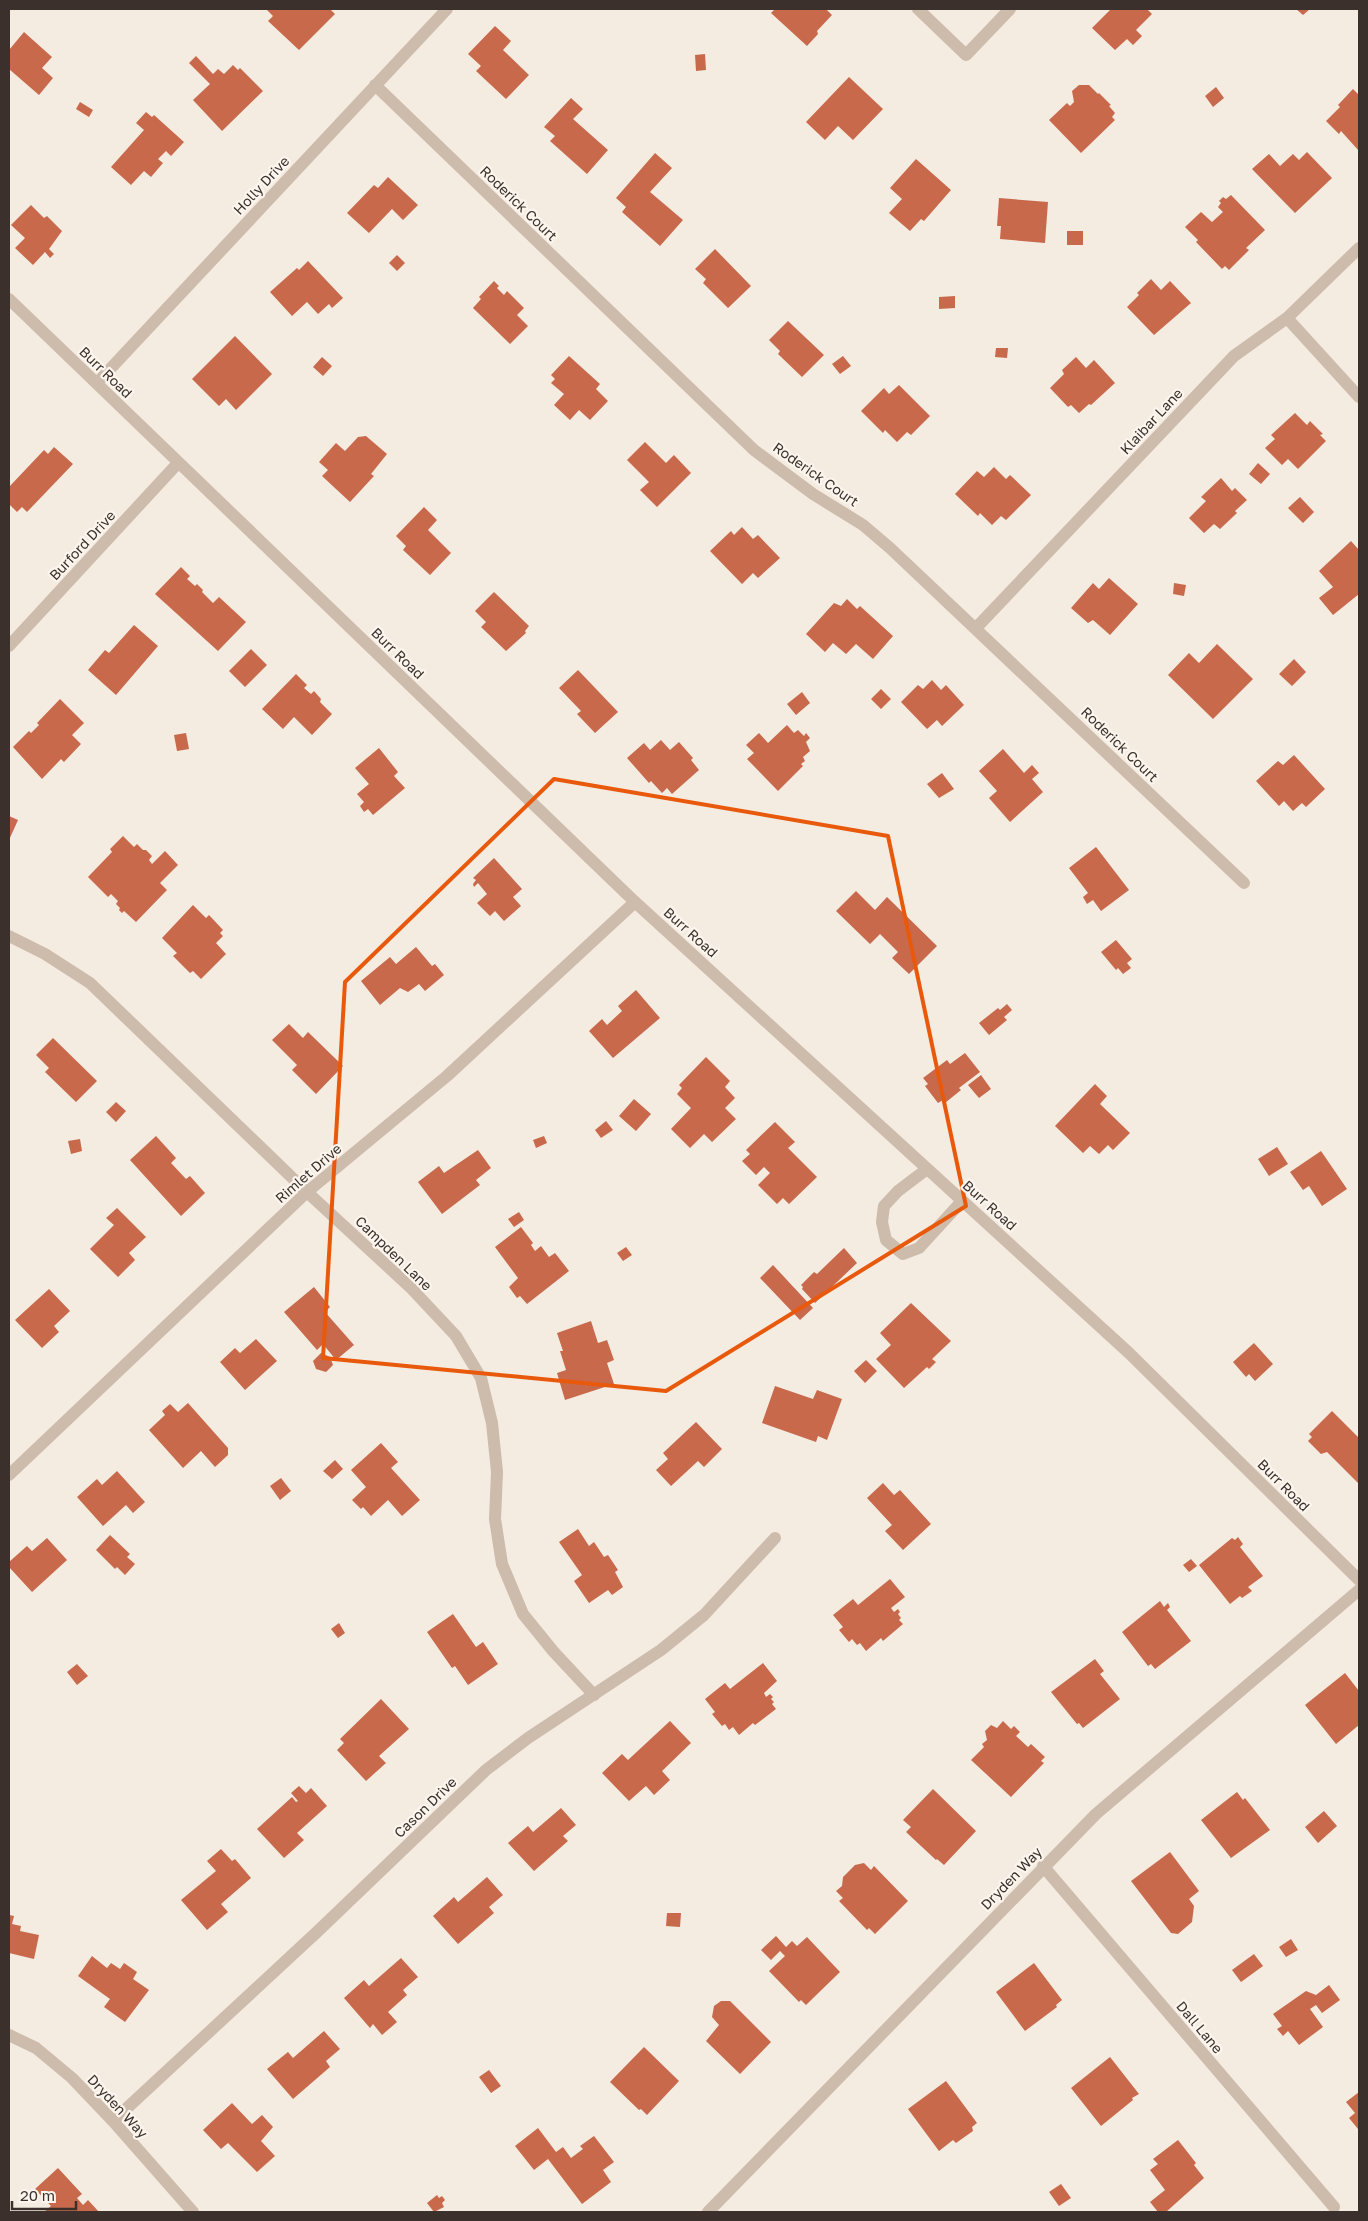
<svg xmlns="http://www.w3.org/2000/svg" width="1368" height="2221" viewBox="0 0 1368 2221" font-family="'Golos Text',sans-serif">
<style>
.building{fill:#c8694b}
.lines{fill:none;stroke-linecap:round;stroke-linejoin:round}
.service{stroke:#cdbbac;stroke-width:12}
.minor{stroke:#cdbbac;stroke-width:12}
.tertiary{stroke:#cdbbac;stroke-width:12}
.marked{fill:none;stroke:#e8590c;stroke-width:4;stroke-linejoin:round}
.labels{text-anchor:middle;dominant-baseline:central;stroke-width:4.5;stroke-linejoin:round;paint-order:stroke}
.street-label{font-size:14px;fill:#3b302b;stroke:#fbf5ee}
</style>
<rect width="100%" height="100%" fill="#f4ebe1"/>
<!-- building -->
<path class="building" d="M266 9H330L335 14 299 50 268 21 273 16Z
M775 9H826L832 15 817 31 818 34 807 46 771 13Z
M1111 9H1147L1152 14 1136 30 1142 36 1133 45 1127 39 1115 50 1092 28Z
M1296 9H1310L1303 15Z
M495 26 511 41 503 50 529 75 506 99 476 71 481 66 468 54Z
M24 32 52 57 42 68 53 78 39 95 9 69V50Z
M705 54 706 70 696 71 695 55Z
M196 56 213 74 218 69 224 74 233 65 238 70 240 68 263 91 222 131 193 100 210 84 189 63Z
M849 77 883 109 853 140 838 126 825 140 806 122Z
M1079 85H1089L1098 94 1099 93 1111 105 1109 106 1115 113 1112 117 1115 120 1081 153 1049 120 1067 103 1070 106 1074 102 1072 91Z
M1216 87 1224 98 1213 107 1205 96Z
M1353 89 1359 95V151L1341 131 1339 134 1326 121 1340 107 1338 105Z
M571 98 583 109 573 119 608 150 587 174 550 141 555 136 544 127Z
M80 102 93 110 89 117 76 109Z
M146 112 152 117 154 115 184 142 171 156 166 151 158 159 163 163 151 177 144 171 131 185 111 167 144 130 136 123Z
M1307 152 1332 178 1295 213 1252 169 1269 154 1280 166 1293 154 1299 160Z
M655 153 672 168 650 192 683 220 660 246 622 212 626 207 616 198Z
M916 159 951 190 924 221 921 219 910 231 889 213 902 199 890 188Z
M388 177 418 205 403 220 392 209 369 233 347 213 374 185 378 188Z
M1231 195 1265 230 1246 248 1249 250 1229 270 1225 266 1222 269 1196 242 1198 240 1185 227 1201 212 1212 222 1223 212 1218 207 1221 203 1219 201 1223 197 1226 199Z
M999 198 1048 202 1045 243 1000 239 1001 226H997Z
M31 205 44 218 47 216 62 231 49 249 54 254 50 258 45 252 33 265 15 248 25 238 11 225Z
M1067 231H1083V245H1067Z
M715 249 751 286 728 308 703 283 706 279 695 269Z
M397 255 405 263 397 271 389 263Z
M308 261 343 298 332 308 329 304 318 314 307 302 292 316 270 292 297 268 299 270Z
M1151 279 1161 290 1170 281 1191 303 1154 335 1127 307 1139 295 1137 293Z
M494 281 499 286 497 288 504 295 507 291 524 308 517 315 528 326 510 344 473 308 481 299 479 297Z
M955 296V308L939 309V297Z
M788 321 824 355 802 377 778 354 780 351 769 340Z
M235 336 272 374 236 410 226 399 219 406 192 379Z
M996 348H1008L1007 358 995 357Z
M569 356 600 384 596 389 608 401 590 420 579 410 570 420 554 405 564 394 551 383 555 379 551 375Z
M843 356 851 366 840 374 832 364Z
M322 357 332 366 323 376 313 367Z
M1076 357 1086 368 1094 360 1115 383 1091 405 1089 404 1079 413 1071 405 1068 407 1050 388 1064 374 1062 370Z
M899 385 930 416 911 435 907 432 897 442 885 430 883 433 861 411 884 388 889 394Z
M1295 413 1307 425 1310 421 1323 434 1320 435 1326 441 1298 469 1288 459 1282 465 1265 448 1275 439 1271 435Z
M366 436 387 454 371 474 374 476 350 502 322 476 328 470 319 462 336 443 345 451 358 437Z
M645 442 666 463 674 455 691 473 657 507 640 490 649 482 627 460Z
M54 447 73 464 27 512 22 507 17 512 9 504V487L44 450 48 454Z
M1258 463 1270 474 1261 484 1249 474Z
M994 467 1006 479 1010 475 1031 495 1006 520 1001 516 992 525 980 513 978 516 955 494 977 471 984 477Z
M1221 478 1232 491 1235 488 1247 500 1235 511 1237 513 1220 529 1214 524 1204 533 1189 518 1206 501 1201 497Z
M1300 497 1314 512 1303 523 1288 508Z
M424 507 437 520 428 530 451 553 430 575 403 550 406 546 396 536Z
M742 527 753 539 758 535 780 558 758 578 753 573 742 584 710 551 731 531 734 535Z
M1351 541 1359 550V594L1333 615 1319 598 1333 587 1319 571Z
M181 567 190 576 187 579 195 586 197 584 203 590 202 592 213 603 219 597 246 622 218 651 155 594Z
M1109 578 1138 604 1110 635 1093 620 1088 623 1071 608 1093 583 1099 589Z
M1174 583 1186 585 1184 596 1173 594Z
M494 592 529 626 525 631 526 633 506 651 481 627 486 622 475 611Z
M847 599 857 609 860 606 893 636 873 659 856 644 846 654 833 643 825 652 806 634 834 603 841 606Z
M134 625 158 646 116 695 88 670 105 650 109 653Z
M1217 644 1253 679 1213 719 1168 675 1189 653 1199 663Z
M251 649 267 665 245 687 229 671Z
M1294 659 1306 672 1292 686 1279 674Z
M578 670 618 712 595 733 577 714 581 711 559 688Z
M296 674 307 685 304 688 311 694 314 691 321 699 320 702 332 714 312 735 294 717 283 729 262 709Z
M932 680 941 690 946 685 964 705 942 726 937 720 927 729 901 702 918 685 923 689Z
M881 689 891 699 881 709 871 699Z
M802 692 810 703 796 715 787 704Z
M60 699 84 723 72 735 81 744 64 762 61 759 42 779 13 747 29 731 31 733 39 725 37 723Z
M787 725 794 733 798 730 804 736 806 733 810 738 806 742 810 751 803 757 805 761 801 764 803 766 778 791 747 759 754 753 746 745 759 733 768 743Z
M186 733 189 749 177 751 174 735Z
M661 740 670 750 679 742 693 758 691 760 699 770 672 794 667 788 662 793 651 781 649 783 627 758 644 743 650 750Z
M379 748 398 772 394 776 405 788 373 815 368 809 364 812 360 806 364 802 357 794 369 784 355 768Z
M1003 749 1024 773 1032 765 1039 773 1032 779 1043 792 1010 822 989 798 997 791 979 771Z
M1294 755 1325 789 1306 807 1302 803 1293 811 1284 801 1279 806 1256 781 1278 761 1283 765Z
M942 773 954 789 939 798 927 784Z
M9 816 18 820 9 840Z
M123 836 134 847 137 844 143 850H146L152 856 149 860 152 864 165 851 178 865 160 883 167 890 136 922 124 911 122 913 119 910 120 908 116 904 118 901 111 894 108 897 88 877 112 852 110 849Z
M1096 847 1129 890 1101 911 1093 900 1087 904 1083 897 1088 893 1069 868Z
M494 858 522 889 513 897 521 906 504 921 495 911 490 916 477 903 487 894 478 883 474 887 473 884 476 880 473 878Z
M856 891 875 910 887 897 937 946 909 974 892 958 898 952 880 934 870 944 836 911Z
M193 905 206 918 209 915 223 930 220 933 223 936 216 943 226 954 201 979 193 971 190 973 173 956 177 953 162 938Z
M1116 940 1132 959 1127 963 1131 968 1123 974 1118 968 1116 970 1101 952Z
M416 947 432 966 435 964 444 975 425 991 419 984 408 992 400 988 380 1005 361 981 390 957 396 964Z
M636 990 660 1018 613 1058 589 1031 602 1019 607 1025 622 1011 618 1006Z
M1007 1004 1012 1010 1004 1017 1007 1020 989 1035 979 1023 998 1008 1000 1010Z
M289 1024 303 1038 308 1032 343 1066 316 1094 292 1070 297 1065 272 1040Z
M53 1038 97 1081 76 1102 45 1072 49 1068 36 1055Z
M965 1053 980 1072 959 1088 961 1090 945 1103 943 1100 938 1103 925 1086 928 1084 923 1078 947 1060 950 1064Z
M706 1057 730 1081 725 1087 735 1098 725 1108 736 1119 712 1142 704 1134 690 1148 671 1129 691 1108 677 1094 682 1088 679 1085Z
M981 1075 991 1089 979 1098 968 1085Z
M1095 1084 1107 1096 1100 1104 1130 1133 1113 1150 1108 1145 1099 1154 1090 1146 1083 1153 1055 1126Z
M634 1099 651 1114 636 1131 619 1116Z
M116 1102 126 1111 116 1122 106 1112Z
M606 1121 613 1130 601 1138 595 1130Z
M775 1122 795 1142 788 1148 817 1177 789 1204 783 1198 777 1204 758 1185 770 1173 764 1167 756 1175 742 1161 750 1154 746 1150Z
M156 1136 176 1158 171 1163 186 1179 190 1176 205 1193 181 1216 130 1160Z
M544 1136 547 1143 536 1148 533 1140Z
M80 1139 82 1151 71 1154 68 1141Z
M1277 1147 1288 1164 1269 1176 1258 1159Z
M478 1150 491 1168 476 1180 480 1185 442 1214 418 1182 439 1166 444 1173Z
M1321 1151 1347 1189 1322 1206 1309 1186 1303 1190 1290 1172Z
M117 1208 146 1237 129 1253 135 1260 118 1277 90 1249 114 1225 106 1218Z
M519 1212 524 1220 514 1227 508 1219Z
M521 1227 533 1243 531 1245 535 1251 541 1246 549 1257 555 1253 569 1271 527 1304 520 1296 517 1298 509 1287 518 1278 495 1247Z
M626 1247 632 1255 623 1261 617 1253Z
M844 1248 857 1263 815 1303 802 1289 803 1287 801 1285 814 1272 817 1274Z
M773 1265 813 1308 800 1320 760 1278Z
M314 1287 330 1307 325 1312 354 1345 336 1360 323 1344 317 1350 284 1312Z
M49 1289 70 1311 54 1326 59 1332 42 1348 15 1320Z
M911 1303 951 1341 932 1359 936 1362 929 1369 927 1367 904 1388 876 1359 891 1345 880 1333Z
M591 1321 598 1343 607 1340 614 1360 607 1363 614 1384 565 1400 557 1373 566 1370 560 1351H563L557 1333Z
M256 1339 277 1361 245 1390 220 1362 235 1348 240 1353Z
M1254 1343 1273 1364 1255 1381 1249 1374 1246 1377 1233 1362Z
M321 1353 330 1357 333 1365 326 1372 316 1369 313 1361Z
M866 1360 877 1371 865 1383 854 1371Z
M775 1386 813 1399 817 1390 842 1399 827 1440 818 1436 816 1442 762 1423Z
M188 1403 228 1448V1455L215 1467 201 1451 183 1468 149 1430 165 1415 162 1411 170 1404 178 1412Z
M1332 1411 1359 1438 1358 1483 1327 1452 1321 1454 1308 1441 1312 1437 1309 1434Z
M696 1422 722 1449 704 1467 698 1461 671 1486 656 1470 668 1459 663 1453Z
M381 1443 398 1462 391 1468 420 1500 402 1516 388 1500 371 1516 363 1507 361 1509 352 1500 366 1487 351 1470Z
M335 1460 343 1469 332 1479 323 1471Z
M117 1471 145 1502 133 1513 126 1505 103 1526 77 1497 97 1479 102 1485Z
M281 1478 291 1491 280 1500 270 1486Z
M883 1483 894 1495 900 1490 931 1524 903 1550 885 1531 892 1525 867 1498Z
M578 1529 589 1546 594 1542 604 1557 608 1555 618 1570 615 1572 623 1587 612 1595 608 1590 589 1603 574 1581 582 1575 559 1542Z
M110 1535 130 1554 127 1557 135 1564 125 1575 117 1567 115 1569 96 1550Z
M1238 1537 1243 1544 1240 1547 1263 1576 1248 1587 1252 1591 1242 1598 1240 1596 1230 1604 1199 1565 1232 1538 1235 1540Z
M47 1538 67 1560 32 1592 9 1567V1562L27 1546 32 1551Z
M1191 1559 1197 1566 1189 1572 1183 1565Z
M890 1579 905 1597 891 1608 894 1612 898 1609 900 1612 898 1614 901 1618 899 1620 903 1624 883 1641 881 1638 866 1651 860 1643 857 1645 852 1639 849 1642 839 1630 843 1627 833 1615 853 1599 858 1605Z
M1160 1601 1164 1607 1168 1603 1170 1607 1167 1610 1191 1641 1155 1669 1151 1664 1148 1666 1122 1632Z
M453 1614 476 1647 483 1642 498 1664 468 1685 455 1666 452 1668 427 1632Z
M339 1623 345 1633 338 1638 331 1629Z
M1095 1659 1104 1671 1100 1674 1120 1699 1083 1728 1079 1723 1077 1724 1051 1692Z
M763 1663 777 1681 764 1693 766 1697 770 1694 773 1697 771 1699 774 1702 772 1704 776 1709 755 1725 753 1723 739 1735 733 1727 729 1730 725 1724 722 1726 712 1714 715 1712 705 1699 725 1683 730 1689Z
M77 1664 88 1676 77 1685 67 1672Z
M1345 1673 1359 1691V1725L1336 1744 1305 1705Z
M381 1699 409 1729 379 1756 386 1763 366 1781 337 1750 344 1743 340 1739Z
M670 1721 691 1743 662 1771 670 1780 654 1795 646 1786 629 1801 602 1773 622 1754 628 1760Z
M1003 1721 1011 1729 1014 1726 1020 1732 1016 1736 1028 1747 1031 1744 1045 1757 1041 1761 1044 1763 1011 1797 971 1760 984 1747 982 1744 987 1740 985 1731 991 1725 997 1728Z
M299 1786 306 1793 311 1788 327 1806 297 1833 304 1840 284 1858 257 1829 292 1797 296 1802 298 1801 291 1793Z
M933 1789 976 1831 944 1865 937 1859 936 1860 906 1832 911 1827 903 1820Z
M1237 1792 1243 1800 1245 1798 1270 1830 1231 1858 1201 1820Z
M561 1808 576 1825 563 1836 568 1841 534 1871 508 1843 528 1826 533 1832Z
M1324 1811 1337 1826 1318 1843 1305 1827Z
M221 1849 232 1861 235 1859 251 1878 221 1904 228 1912 207 1930 181 1900 216 1871 207 1861Z
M1170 1852 1199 1891 1189 1899 1194 1906 1192 1922 1178 1934 1171 1933 1131 1881Z
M864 1863 871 1870 874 1866 908 1901 875 1934 869 1928 867 1930 839 1901 843 1898 836 1891 842 1886 843 1877 855 1865Z
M487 1877 503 1895 489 1907 494 1913 458 1944 433 1916 454 1897 458 1902Z
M667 1913H681L680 1927 666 1926Z
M9 1915 14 1916 12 1924 21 1926 20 1931 39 1935 34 1959 9 1953Z
M776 1936 786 1947 792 1941 797 1946 807 1937 840 1972 806 2005 801 2000 799 2002 769 1971 785 1956 780 1951 771 1960 761 1950Z
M1291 1939 1298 1950 1286 1957 1279 1947Z
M1254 1954 1263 1966 1241 1982 1232 1970Z
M92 1956 107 1968 111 1963 120 1969 124 1963 137 1972 133 1979 149 1990 125 2022 104 2007 110 1999 78 1976Z
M401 1958 418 1977 403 1990 407 1995 388 2012 397 2022 382 2035 373 2024 370 2028 344 1998 364 1980 369 1986Z
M1034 1963 1062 2000 1056 2005 1057 2007 1025 2031 996 1992Z
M1329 1985 1340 2000 1322 2013 1316 2005 1310 2009 1323 2027 1299 2045 1288 2031 1283 2036 1277 2029 1282 2026 1273 2014 1306 1991 1316 1995Z
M721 2001H730L771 2042 740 2074 706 2041 719 2025 712 2017 714 2006Z
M324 2031 340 2049 326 2061 330 2067 293 2099 267 2069 288 2052 293 2058Z
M644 2047 679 2081 647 2115 641 2109 639 2110 610 2082Z
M1110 2057 1139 2094 1132 2098 1133 2100 1101 2126 1071 2088Z
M489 2070 501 2086 491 2093 479 2077Z
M946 2081 977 2123 972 2127 973 2131 956 2143 953 2140 939 2151 908 2109Z
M1359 2092V2128L1358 2129 1349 2118 1355 2113 1346 2102Z
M232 2103 252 2124 262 2115 273 2127 261 2141 275 2156 257 2172 228 2143 221 2149 203 2130Z
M538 2128 556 2152 563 2147 571 2158 583 2149 580 2146 594 2136 614 2162 603 2170 611 2182 582 2204 548 2159 534 2170 515 2146Z
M1178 2140 1196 2163 1194 2165 1204 2178 1166 2212H1158L1150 2202 1165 2190 1150 2170 1158 2164 1153 2159Z
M58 2168 82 2194 77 2198 83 2205 88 2200 99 2212H44L51 2206 35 2189Z
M1061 2184 1071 2198 1059 2206 1049 2192Z
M437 2195 439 2198 442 2196 445 2200 442 2203 444 2207 434 2212 427 2203Z"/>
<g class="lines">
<!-- service -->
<path class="service" d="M927 1169 898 1191 884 1206 882 1222 886 1240 903 1254 919 1248 962 1201"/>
<!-- minor -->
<path class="minor" d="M918 9 966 55 1010 9
M375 85 754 450 813 494 863 525 890 548 1244 883
M1287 318 1359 397
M97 383 447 9
M976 628 1234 356 1287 318 1359 248
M9 646 178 463
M9 936 45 954 90 983 307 1192 410 1287 456 1336 481 1378 492 1423 497 1472 495 1519 502 1564 523 1614 553 1651 594 1695
M9 1475 307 1192 447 1076 635 902
M1043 1866 1334 2207
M9 2035 36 2048 72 2078 113 2121 193 2212
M113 2121 318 1931 486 1770 528 1738 661 1650 704 1615 775 1538
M708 2212 1096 1814 1359 1590"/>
<!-- tertiary -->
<path class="tertiary" d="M9 299 635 902 1129 1353 1359 1580"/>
</g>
<!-- marked area -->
<path class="marked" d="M554 779 888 836 966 1206 666 1391 323 1358 345 982Z"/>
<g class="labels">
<!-- street labels -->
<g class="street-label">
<text transform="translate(261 185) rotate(-47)">Holly Drive</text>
<text transform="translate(519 203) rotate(44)">Roderick Court</text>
<text transform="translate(106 372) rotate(44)">Burr Road</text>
<text transform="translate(1151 421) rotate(-47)">Klaibar Lane</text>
<text transform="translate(816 474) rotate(35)">Roderick Court</text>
<text transform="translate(82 545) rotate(-47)">Burford Drive</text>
<text transform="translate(398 653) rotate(44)">Burr Road</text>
<text transform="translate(1120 744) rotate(44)">Roderick Court</text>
<text transform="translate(691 932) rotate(42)">Burr Road</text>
<text transform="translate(308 1173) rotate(-41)">Rimlet Drive</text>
<text transform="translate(990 1205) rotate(42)">Burr Road</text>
<text transform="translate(394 1253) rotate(44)">Campden Lane</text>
<text transform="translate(1284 1485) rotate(45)">Burr Road</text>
<text transform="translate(425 1807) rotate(-44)">Cason Drive</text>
<text transform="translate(1011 1878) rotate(-46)">Dryden Way</text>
<text transform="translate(1200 2027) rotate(50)">Dall Lane</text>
<text transform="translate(118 2106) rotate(47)">Dryden Way</text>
</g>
</g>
<!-- border -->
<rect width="1368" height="2221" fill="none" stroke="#3b302b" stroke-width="20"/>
<!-- scale -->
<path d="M12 2201v8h64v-8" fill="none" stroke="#3b302b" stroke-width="2.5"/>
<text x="20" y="2201" font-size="15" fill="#3b302b" stroke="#fbf5ee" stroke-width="4" paint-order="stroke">20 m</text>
</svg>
